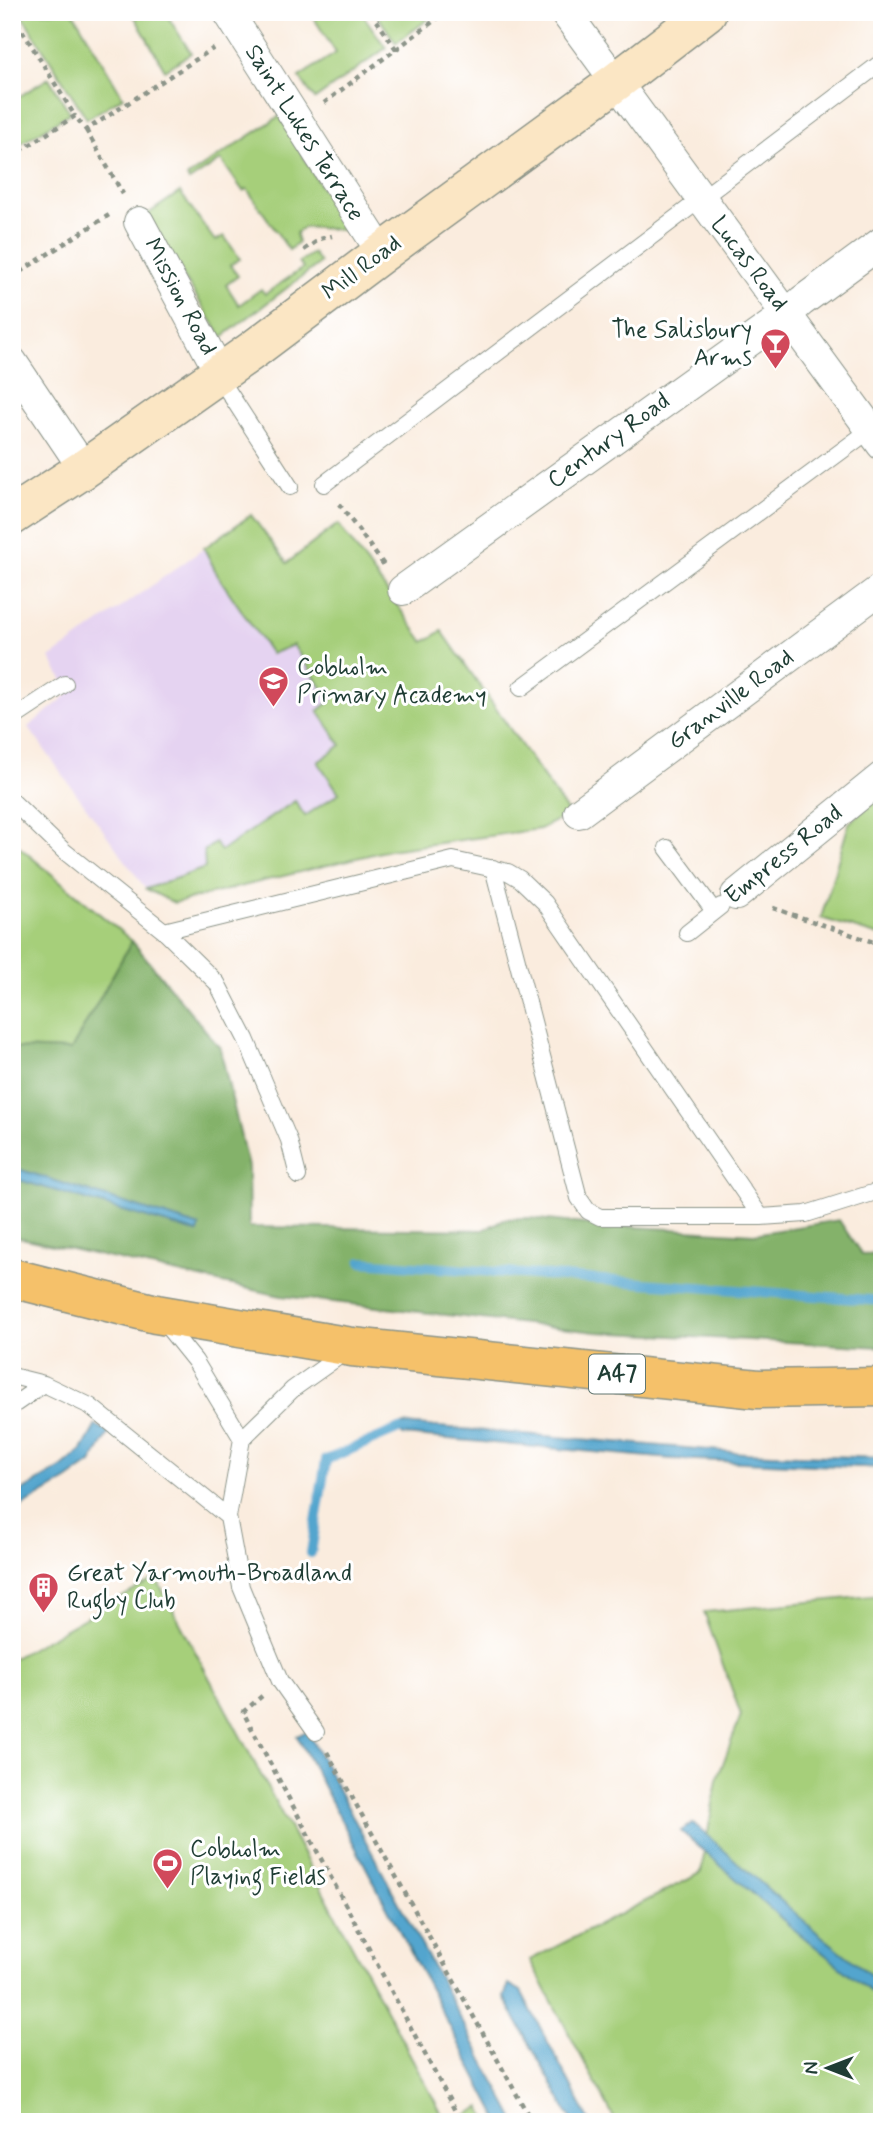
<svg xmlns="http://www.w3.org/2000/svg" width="894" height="2134" viewBox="0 0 894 2134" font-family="Mynerve,sans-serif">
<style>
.built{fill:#e5d3f1}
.green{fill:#a6cf7a;stroke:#628657;stroke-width:2}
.forest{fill:#84b26a;stroke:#52784f;stroke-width:2}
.water{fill:#53a5ce;stroke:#397181;stroke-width:2}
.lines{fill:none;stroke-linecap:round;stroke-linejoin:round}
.stream{stroke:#53a5ce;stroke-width:10}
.lane-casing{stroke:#8c9489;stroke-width:18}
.street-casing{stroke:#8c9489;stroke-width:32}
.secondary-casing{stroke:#8c9489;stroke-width:41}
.highway-casing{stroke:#8c9489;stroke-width:41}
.path{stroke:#8c9489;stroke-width:4.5;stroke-dasharray:5 5;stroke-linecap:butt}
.lane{stroke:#fff;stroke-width:16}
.street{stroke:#fff;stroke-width:30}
.secondary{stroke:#fbe6c4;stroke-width:38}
.highway{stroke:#f5c16b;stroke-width:38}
.labels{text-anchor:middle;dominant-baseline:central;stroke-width:6;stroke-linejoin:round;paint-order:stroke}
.shield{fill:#fff;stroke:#627771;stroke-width:2}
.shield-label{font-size:23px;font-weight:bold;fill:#1f3d34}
.street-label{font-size:24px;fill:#1f3d34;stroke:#fff}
.poi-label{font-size:24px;fill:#1f3d34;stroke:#fff;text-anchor:start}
</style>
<rect width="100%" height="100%" fill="#fff"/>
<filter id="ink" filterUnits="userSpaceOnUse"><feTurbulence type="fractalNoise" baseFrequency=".0143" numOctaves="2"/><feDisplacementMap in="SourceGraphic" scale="14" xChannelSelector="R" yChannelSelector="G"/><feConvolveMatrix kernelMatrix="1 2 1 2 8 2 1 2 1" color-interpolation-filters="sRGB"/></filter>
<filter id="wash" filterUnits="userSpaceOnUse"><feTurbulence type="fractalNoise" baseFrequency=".00686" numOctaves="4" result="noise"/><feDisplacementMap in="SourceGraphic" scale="28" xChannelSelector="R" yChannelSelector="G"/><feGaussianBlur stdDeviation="1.57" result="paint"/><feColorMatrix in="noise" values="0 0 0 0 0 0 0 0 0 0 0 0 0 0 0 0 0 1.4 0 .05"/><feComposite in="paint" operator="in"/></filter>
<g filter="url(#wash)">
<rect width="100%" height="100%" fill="#faecde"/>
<!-- built -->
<path class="built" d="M251 515 287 563 338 524 424 642 442 631 569 814 540 829 389 850 174 903 146 889 28 727 70 693 50 658Z"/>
<!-- green -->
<path class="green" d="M20 12H73L123 97 87 119Z
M132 12H165L191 53 165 70Z
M310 12H361L386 48 315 99 299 77 336 53Z
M375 12H438L396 43Z
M49 78 70 113 12 149V101Z
M280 116 346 230 305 227 296 233 298 243 289 250 247 189 243 191 221 160 189 181 187 177Z
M180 192 215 241 224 236 240 259 230 265 238 276 226 285 239 305 261 289 265 294 303 268 299 262 313 253 320 263 222 337 145 216Z
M251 515 287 563 338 524 424 642 442 631 569 814 540 829 389 850 174 903 146 889 205 868 204 851 215 843 221 851 295 801 305 816 339 793 318 762 341 745 318 711 331 701 293 645 271 654 218 576 204 548Z
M882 794V937L821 918 849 823Z
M12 841 132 941 71 1050 12 1048Z
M156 1578 446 2122H12V1659Z
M882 1595V2122H616L530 1960 701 1873 717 1780 741 1715 704 1612Z
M481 2107 489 2122H454Z"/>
<!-- forest -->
<path class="forest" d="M132 941 220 1048 248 1167 249 1227 483 1230 505 1219 529 1218 585 1224 754 1234 839 1220 862 1255 882 1254V1347L595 1332 281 1296 12 1236V1048L71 1050Z"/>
<!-- water -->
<path class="water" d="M12 1167 200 1227 198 1233 12 1178Z
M404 1424 745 1453 882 1458V1468L672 1459 403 1435 399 1429Z
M96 1425 109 1433 91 1463 67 1480 12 1512V1497L62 1467 82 1450Z
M307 1731 516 2122H500L297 1736Z
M693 1823 819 1934 882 1984V2001L790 1926 681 1831Z
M509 1984 521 1991 590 2122H573L504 1997Z"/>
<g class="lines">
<!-- stream -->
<path class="stream" d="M361 1262 882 1301
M311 1553 326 1460 399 1429"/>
</g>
</g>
<g filter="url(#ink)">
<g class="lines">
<defs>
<path id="lane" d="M220 373 228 391 290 487
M324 484 882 62
M521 688 874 427
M12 719 65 684
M12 801 64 851 164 931 217 983 246 1039 289 1140 298 1176
M667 848 714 911
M493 868 579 1198 588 1211 600 1217H761L806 1214 882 1190
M164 931 453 860 508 872 520 879 545 903 761 1217
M687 933 721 906
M162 1320 195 1361 242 1439
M12 1376 44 1384 90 1406 228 1517
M12 1406 44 1384
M316 1732 280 1681 241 1587 228 1517 242 1439 293 1389 348 1350"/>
<path id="street" d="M228 12 382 253
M565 12 882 445
M139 222 220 373
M12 362 84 469
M403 590 787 314 802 301 882 242
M579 813 882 588
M736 895 882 777"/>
<path id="secondary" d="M12 516 84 469 253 350 382 253 616 82 707 12"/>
<path id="highway" d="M12 1278 156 1314 352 1347 758 1389 882 1387"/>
</defs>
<!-- lane casing -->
<use href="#lane" class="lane-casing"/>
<!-- street casing -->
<use href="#street" class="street-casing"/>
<!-- secondary casing -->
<use href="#secondary" class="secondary-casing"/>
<!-- highway casing -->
<use href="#highway" class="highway-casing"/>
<!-- path -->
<path class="path" d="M371 12 396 49
M12 14 75 116
M324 103 446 12
M86 130 123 194
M12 156 75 116 86 130 214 48
M304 250 320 239 332 236
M12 277 109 215
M339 504 384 565
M773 908 882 945
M262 1696 243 1712 461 2122
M327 1752 532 2122"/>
<!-- lane -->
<use href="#lane" class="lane"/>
<!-- street -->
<use href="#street" class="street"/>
<!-- secondary -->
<use href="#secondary" class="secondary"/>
<!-- highway -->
<use href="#highway" class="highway"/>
</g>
</g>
<!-- icons -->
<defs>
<symbol id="bar-pin" viewBox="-11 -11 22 30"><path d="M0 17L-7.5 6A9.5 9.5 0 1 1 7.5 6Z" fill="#d1495b" stroke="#fff"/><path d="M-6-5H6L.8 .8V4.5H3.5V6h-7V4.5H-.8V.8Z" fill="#fff"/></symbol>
<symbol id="school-pin" viewBox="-11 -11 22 30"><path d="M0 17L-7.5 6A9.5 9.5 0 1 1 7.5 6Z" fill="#d1495b" stroke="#fff"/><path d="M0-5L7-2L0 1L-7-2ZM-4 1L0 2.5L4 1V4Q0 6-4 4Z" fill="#fff"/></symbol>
<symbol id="building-pin" viewBox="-11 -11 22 30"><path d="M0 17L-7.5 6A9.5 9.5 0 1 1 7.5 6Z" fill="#d1495b" stroke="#fff"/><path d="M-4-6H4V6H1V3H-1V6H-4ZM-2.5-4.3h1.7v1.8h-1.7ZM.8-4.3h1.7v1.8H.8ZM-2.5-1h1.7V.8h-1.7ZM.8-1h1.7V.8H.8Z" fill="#fff"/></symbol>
<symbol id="stadium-pin" viewBox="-11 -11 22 30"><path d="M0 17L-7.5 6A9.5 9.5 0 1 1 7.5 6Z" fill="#d1495b" stroke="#fff"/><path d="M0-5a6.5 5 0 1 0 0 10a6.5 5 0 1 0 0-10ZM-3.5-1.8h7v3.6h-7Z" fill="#fff"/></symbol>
</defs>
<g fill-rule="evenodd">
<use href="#bar-pin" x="758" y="326" width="35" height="47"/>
<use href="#school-pin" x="256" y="664" width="35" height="47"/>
<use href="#building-pin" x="26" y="1570" width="35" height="47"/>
<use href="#stadium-pin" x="150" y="1846" width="35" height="47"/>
</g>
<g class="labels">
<!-- shield labels -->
<rect class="shield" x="589" y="1354.5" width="56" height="39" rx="5"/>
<g class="shield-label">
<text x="617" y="1374">A47</text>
</g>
<!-- street labels -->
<g class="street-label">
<text transform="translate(304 133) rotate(58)">Saint Lukes Terrace</text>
<text transform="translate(749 264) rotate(53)">Lucas Road</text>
<text transform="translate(362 268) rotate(-37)">Mill Road</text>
<text transform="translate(180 297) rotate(62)">Mission Road</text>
<text transform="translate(609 441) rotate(-36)">Century Road</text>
<text transform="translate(731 700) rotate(-37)">Granville Road</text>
<text transform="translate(784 855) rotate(-39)">Empress Road</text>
</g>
<!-- poi labels -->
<g class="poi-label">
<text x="752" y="330" text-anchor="end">The Salisbury<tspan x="752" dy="28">Arms</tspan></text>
<text x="297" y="667">Cobholm<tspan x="297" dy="28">Primary Academy</tspan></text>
<text x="67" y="1573">Great Yarmouth-Broadland<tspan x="67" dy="28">Rugby Club</tspan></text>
<text x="190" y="1849">Cobholm<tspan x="190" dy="28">Playing Fields</tspan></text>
</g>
</g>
<!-- margin -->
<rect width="894" height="2134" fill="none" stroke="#fff" stroke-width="42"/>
<!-- north arrow -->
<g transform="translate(828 2068) rotate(270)" stroke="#ffffff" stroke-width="5" paint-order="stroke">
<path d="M0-5L12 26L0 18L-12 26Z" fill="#1f3d34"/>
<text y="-10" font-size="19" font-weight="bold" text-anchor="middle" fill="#1f3d34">N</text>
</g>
</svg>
